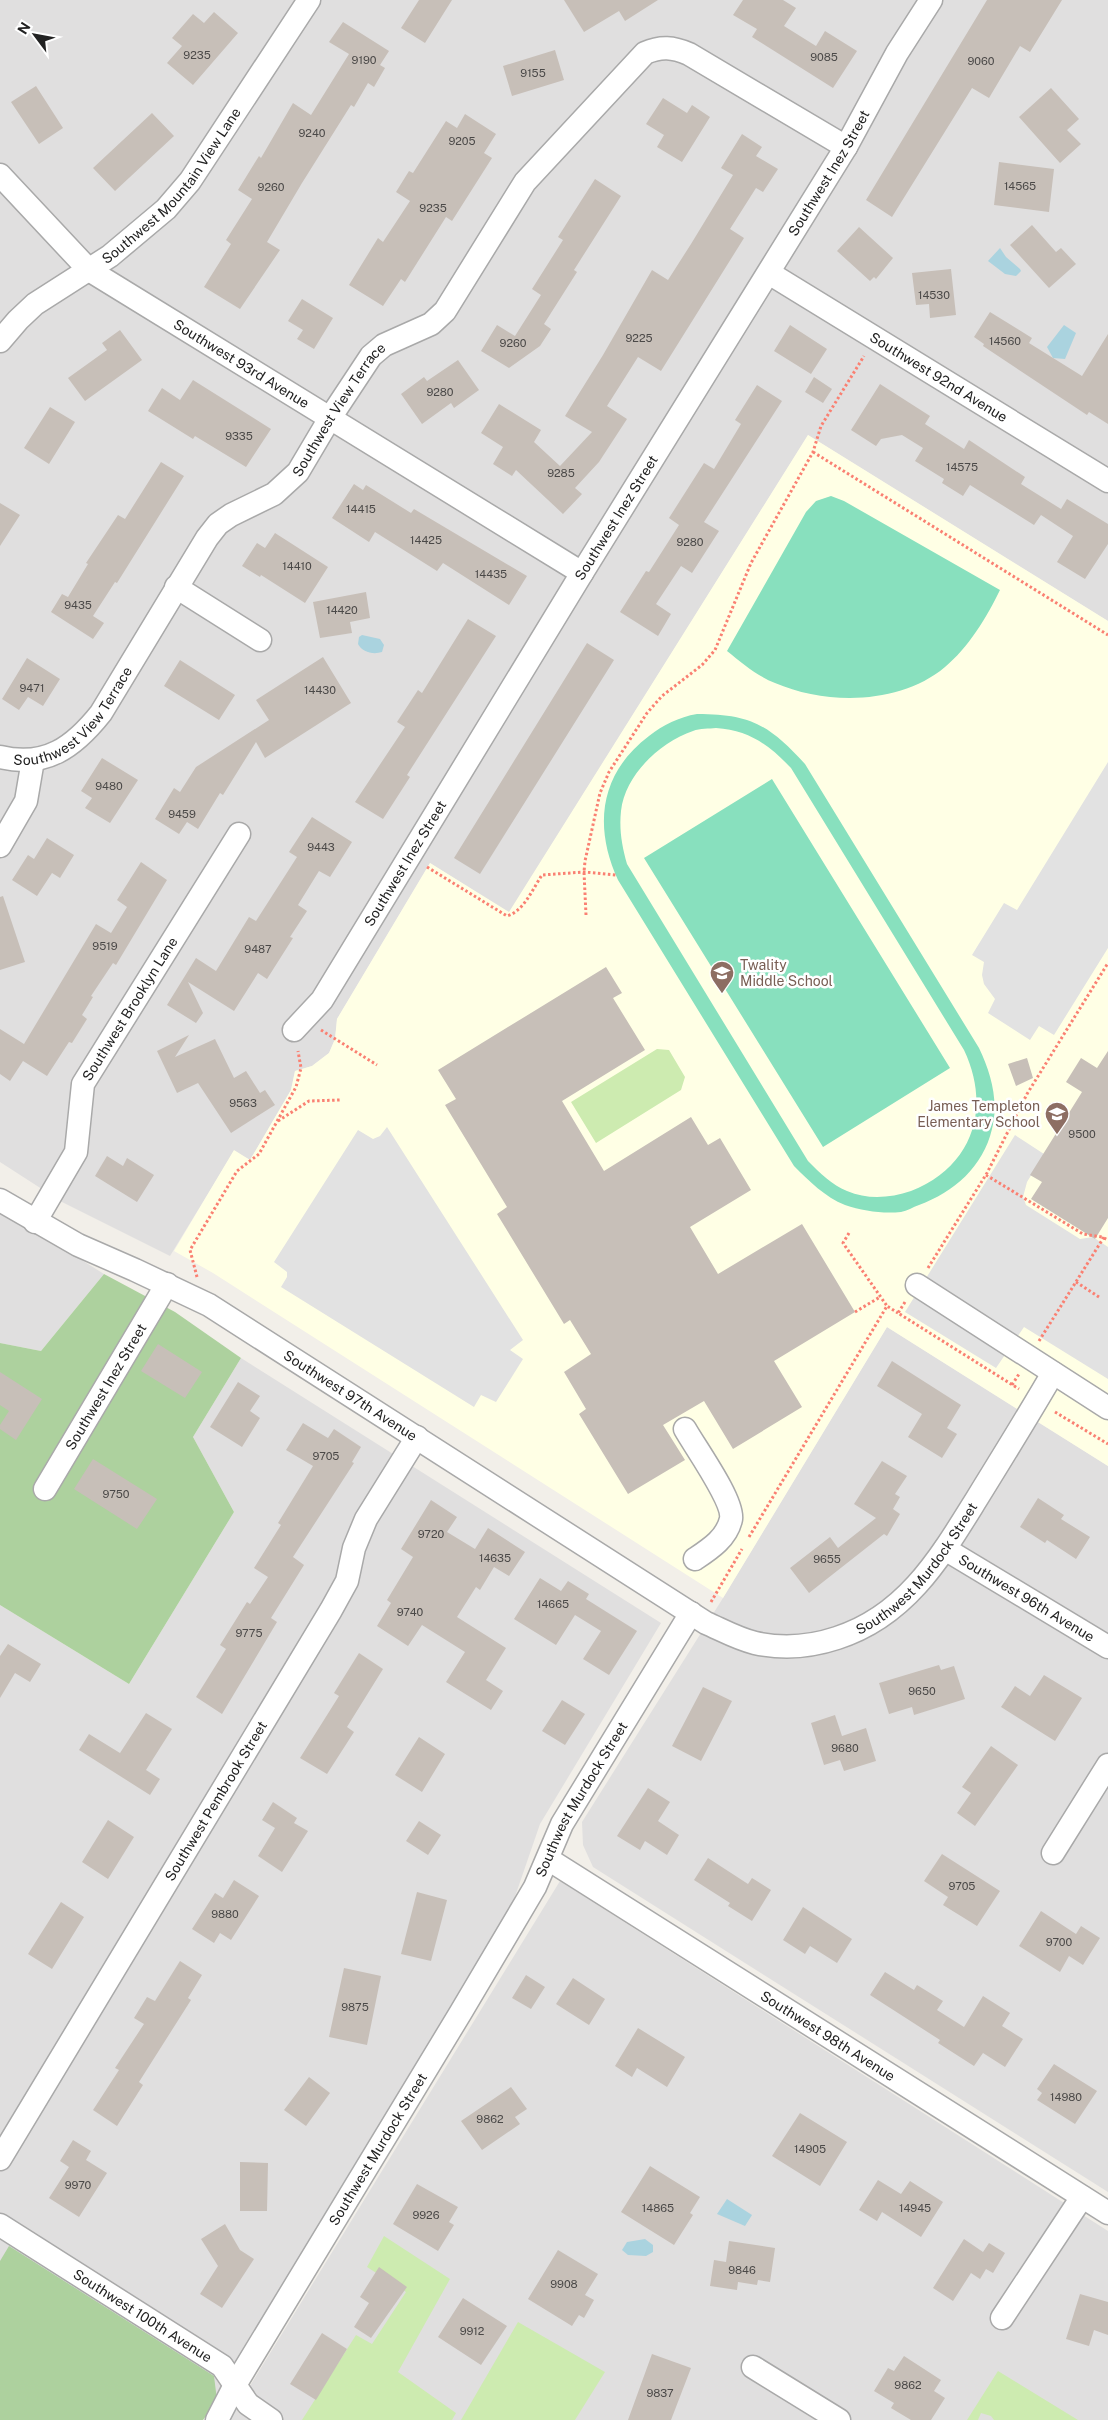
<svg xmlns="http://www.w3.org/2000/svg" width="1108" height="2420" viewBox="0 0 1108 2420" font-family="'Public Sans',sans-serif">
<style>
.residential{fill:#e0dfdf}
.education{fill:#ffffe5}
.grass{fill:#cdebb0}
.forest{fill:#add19e}
.pitch{fill:#88e0be;fill-rule:evenodd}
.parking{fill:#e2e2e2}
.water{fill:#aad3df}
.building{fill:#c7bfb8}
.lines{fill:none;stroke-linecap:round;stroke-linejoin:round}
.minor-casing{stroke:#a9a9a9;stroke-width:25}
.path{stroke:#fa8072;stroke-width:3;stroke-dasharray:2.5 2.5;stroke-linecap:butt}
.minor{stroke:#fff;stroke-width:22}
.labels{text-anchor:middle;dominant-baseline:central;stroke-width:5;stroke-linejoin:round;paint-order:stroke}
.number-label{font-size:11px;fill:#4b4948}
.street-label{font-size:14px;fill:#222;stroke:#fff}
.education-label{font-size:14px;fill:#785e54;stroke:#fff;text-anchor:start}
</style>
<rect width="100%" height="100%" fill="#f2efe9"/>
<!-- residential -->
<path class="residential" d="M0 0H1108V621L808 435 509 913 430 863 337 1019 335 1039 329 1053 312 1066 295 1071 291 1090 250 1160 234 1151 170 1256 62 1202 0 1162Z
M0 1209 104 1274 41 1351 0 1343Z
M887 1327 1108 1466V2192L593 1867 583 1845 582 1822 723 1598Z
M241 1358 661 1623 540 1824 509 1914 217 2400 0 2261V1605L129 1684 234 1512 193 1437Z
M560 1881 1108 2231V2420H229Z"/>
<!-- education -->
<path class="education" d="M808 435 1108 621V1466L887 1327 723 1598 213 1273 174 1251 234 1150 250 1160 291 1090 295 1071 312 1066 329 1053 335 1039 337 1019 430 863 509 912Z"/>
<!-- grass -->
<path class="grass" d="M657 1049 669 1050 685 1077 681 1090 596 1143 571 1102Z
M384 2236 450 2279 398 2372 456 2413 452 2420H302L356 2335 372 2344 406 2292 367 2267Z
M518 2322 605 2372 575 2420H461Z
M998 2371 1078 2420H994L991 2416 981 2413 978 2420H967Z"/>
<!-- forest -->
<path class="forest" d="M104 1274 175 1312 241 1358 193 1437 234 1512 129 1684 0 1605V1343L41 1351Z
M9 2246 214 2376 217 2400 203 2420H0V2261Z"/>
<!-- pitch -->
<path class="pitch" d="M831 496 844 501 1000 590C987 617 968 648 945 667 900 705 826 705 775 683 757 676 742 663 727 651L806 512 816 501Z
M697 714C751 714 769 725 805 764L979 1048C991 1073 999 1101 992 1129 983 1167 954 1192 919 1205 913 1207 907 1211 901 1212 883 1214 863 1211 845 1205 825 1197 809 1181 794 1166L618 880C593 826 600 773 649 736 663 725 679 717 697 714ZM716 728C749 730 769 745 791 768L964 1050C992 1109 972 1167 911 1191 890 1198 868 1200 847 1191 832 1185 820 1173 808 1161L627 864C622 846 619 830 621 811 625 775 660 742 693 731 700 728 709 729 716 728Z
M772 779 950 1068 823 1147 644 858Z"/>
<!-- parking -->
<path class="parking" d="M1108 762V948L1054 1035 1039 1026 1030 1040 988 1013 995 999 984 984 982 975 984 962 972 955 1004 903 1017 910Z
M387 1127 523 1340 510 1350 523 1359 496 1402 481 1395 474 1407 281 1287 287 1277V1272L274 1262 358 1130 373 1139 380 1136Z
M1015 1135 1044 1154 1027 1182 1023 1197 1026 1205 1080 1239 1093 1237 1108 1247V1379L1024 1327 996 1368 905 1312Z"/>
<!-- water -->
<path class="water" d="M1000 248 1006 257 1020 269 1021 271 1016 276 1005 274 988 261Z
M1064 325 1076 333 1065 359 1053 358 1047 347Z
M362 635 380 639 384 645 382 652C373 655 362 652 358 644L359 637Z
M727 2199 752 2215 745 2226 717 2214Z
M645 2239 653 2245V2252L646 2256 628 2255 622 2250 627 2242Z"/>
<!-- building -->
<path class="building" d="M419 0H452L425 43 401 28Z
M564 0H658L625 21 619 11 584 32Z
M743 0H783L796 8 784 26 816 46 825 31 857 51 833 88 752 37 757 29 733 15Z
M987 0H1062L1030 52 1020 46 989 98 972 88 892 217 866 200Z
M214 12 238 33 193 85 167 63 182 46 172 38 193 14 204 23Z
M343 22 389 51 380 65 385 68 374 87 368 83 354 107 351 105 302 183 267 242 280 250 240 309 204 287 231 244 226 240 252 199 238 190 259 156 261 158 293 103 311 115 349 54 329 42Z
M555 50 564 80 512 96 503 66Z
M36 86 63 128 39 144 11 102Z
M1051 88 1079 119 1067 130 1081 144 1060 163 1019 117Z
M663 98 687 113 692 105 710 117 682 162 657 147 664 135 646 124Z
M152 113 174 136 115 191 93 168Z
M465 114 496 134 484 153 492 158 452 221 446 217 405 282 401 279 383 306 349 285 378 238 383 242 410 201 396 192 409 171 413 173 446 121 457 128Z
M742 134 762 147 756 156 778 169 763 192 756 188 730 229 744 238 661 371 638 357 607 406 627 419 599 462 575 488 582 494 563 514 516 470 512 476 493 464 503 447 481 433 499 404 541 430 534 442 560 466 592 432 565 416 603 355 652 270 668 280 691 244 733 175 721 168Z
M999 162 1054 169 1049 212 994 205Z
M595 179 621 196 574 270 577 272 544 324 551 329 540 346 509 368 481 351 497 325 515 336 541 295 532 289 563 240 558 237Z
M1032 225 1056 252 1061 248 1076 264 1049 288 1010 245Z
M859 227 893 258 876 279 874 277 870 281 837 251Z
M951 269 956 315 930 318 929 304 916 305 912 273Z
M302 299 333 318 314 349 297 339 303 330 288 321Z
M990 312 1032 338 1029 343 1082 376 1108 334V424L1089 412 1087 415 983 346 984 344 974 337Z
M790 325 827 349 811 374 774 351Z
M120 330 142 360 85 401 68 378 107 350 102 343Z
M458 360 479 390 454 408 451 403 422 424 401 394 424 377 427 381Z
M814 377 832 389 823 403 805 392Z
M193 380 271 429 246 467 195 436 193 439 148 411 162 388 180 400Z
M880 384 930 416 925 424 964 449 969 440 1025 477 1021 484 1061 509 1067 499 1108 524V544L1085 579 1057 562 1073 536 1041 515 1034 525 970 485 963 496 942 483 944 479 915 461 923 448 902 435 881 439 876 446 851 430Z
M757 385 782 401 704 522 719 531 692 573 681 566 656 604 671 614 658 636 620 612 646 571 649 572 679 525 669 518 704 463 714 469 741 424 735 420Z
M50 407 75 422 49 464 24 448Z
M161 462 184 476 117 583 115 582 93 616 104 623 93 639 51 612 62 594 68 597 88 564 86 563 118 515 125 519Z
M354 484 363 490 366 485 411 513 414 509 527 576 509 605 443 563 437 571 375 532 369 542 332 518Z
M0 503 20 515 0 546Z
M275 533 328 567 305 603 261 575 260 577 242 566 257 543 265 548Z
M366 592 370 618 350 622 352 633 320 638 313 602Z
M468 619 496 636 407 775 410 777 383 819 355 802 405 727 397 722 418 690 422 693Z
M587 643 614 660 480 874 454 858Z
M323 657 351 703 265 758 256 742 223 795 220 793 198 829 187 822 179 834 155 819 174 788 180 792 196 767 269 720 256 700Z
M27 658 60 679 43 706 28 697 19 710 2 699Z
M180 660 235 695 219 720 164 686Z
M102 758 138 780 110 823 85 808 92 798 81 791Z
M312 817 352 842 330 877 319 871 298 905 307 911 290 937 293 938 267 979 258 973 234 1011 188 982 203 1013 196 1023 167 1005 196 958 216 971 249 917 256 921 297 857 289 852Z
M47 838 74 855 60 878 52 873 37 896 12 880 28 855 34 859Z
M141 862 167 880 116 965 113 963 91 996 93 997 82 1015 87 1019 72 1043 69 1042 47 1076 23 1061 10 1081 0 1074V1029L24 1044 96 924 111 933 127 907 117 900Z
M3 896 25 962 0 970V897Z
M606 967 622 993 613 998 645 1050 562 1101 604 1171 691 1117 708 1145 720 1138 751 1190 690 1227 718 1274 802 1224 855 1312 774 1361 802 1407 733 1449 704 1401 663 1425 685 1460 628 1494 579 1414 586 1409 564 1372 591 1354 570 1320 564 1324 497 1214 507 1207 445 1105 456 1099 438 1070Z
M189 1035 175 1057 215 1039 234 1078 246 1071 260 1093 265 1090 275 1105 231 1133 198 1083 177 1093 157 1051Z
M1108 1051V1218L1095 1239 1031 1199 1042 1182 1030 1175 1082 1092 1066 1082 1081 1058 1097 1068Z
M1027 1058 1033 1078 1016 1086 1008 1064Z
M107 1156 123 1166 127 1158 154 1175 137 1202 95 1176Z
M158 1344 202 1372 185 1398 141 1371Z
M892 1361 961 1405 947 1428 957 1434 942 1458 908 1437 922 1414 877 1386Z
M0 1372 42 1399 16 1440 0 1429V1425L9 1411 0 1405Z
M238 1382 260 1396 250 1411 260 1418 242 1447 210 1427Z
M303 1423 328 1438 334 1429 361 1447 352 1462 354 1463 293 1557 304 1565 271 1618 277 1622 222 1714 196 1697 226 1649 220 1645 247 1602 250 1604 268 1577 254 1568 281 1525 278 1523 313 1466 286 1450Z
M93 1459 157 1499 137 1529 74 1489Z
M882 1461 907 1476 895 1494 900 1497 893 1509 900 1514 887 1536 884 1534 809 1593 790 1568 830 1537 838 1548 876 1518 854 1504Z
M1038 1498 1064 1515 1061 1519 1090 1537 1076 1559 1047 1540 1045 1543 1020 1527Z
M431 1500 457 1517 447 1532 475 1549 488 1528 525 1552 509 1576 494 1567 480 1590 476 1587 457 1617 506 1648 486 1680 503 1691 491 1710 446 1682 465 1652 422 1625 408 1646 377 1626 391 1603 387 1600 413 1557 401 1549Z
M540 1578 561 1591 568 1581 589 1594 586 1599 637 1631 609 1675 583 1659 601 1631 575 1615 556 1645 514 1619Z
M8 1644 41 1664 30 1682 15 1673 0 1698V1656Z
M359 1653 383 1669 347 1727 354 1732 327 1774 300 1758 339 1696 334 1693Z
M939 1665 941 1670 954 1666 965 1699 914 1715 912 1707 889 1714 879 1683Z
M1044 1675 1082 1698 1055 1741 1001 1707 1015 1686 1030 1696Z
M703 1687 732 1701 701 1761 672 1746Z
M562 1700 585 1714 565 1745 542 1731Z
M146 1713 172 1729 146 1770 160 1779 150 1795 79 1750 89 1734 120 1753Z
M835 1715 842 1736 866 1728 876 1761 844 1771 840 1760 824 1765 811 1723Z
M419 1737 445 1754 422 1792 395 1775Z
M991 1746 1018 1765 975 1826 957 1813 971 1793 962 1787Z
M648 1788 670 1802 658 1821 679 1835 667 1855 645 1841 640 1850 617 1836Z
M273 1802 297 1818 294 1823 308 1831 282 1872 258 1856 275 1828 262 1820Z
M108 1820 134 1837 108 1879 82 1862Z
M419 1821 441 1835 428 1855 406 1841Z
M942 1854 1000 1891 977 1926 943 1905 948 1897 924 1881Z
M708 1858 748 1884 752 1878 771 1890 752 1921 728 1906 730 1903 694 1880Z
M234 1880 259 1896 231 1940 220 1933 214 1943 192 1929 215 1893 223 1898Z
M417 1892 447 1900 431 1961 401 1954Z
M61 1902 84 1917 52 1969 28 1954Z
M803 1907 852 1939 837 1963 810 1946 805 1954 783 1940Z
M1041 1911 1076 1934 1081 1926 1100 1938 1083 1965 1069 1956 1060 1972 1019 1946Z
M180 1961 202 1975 188 1998 191 2000 139 2082 143 2085 117 2126 93 2110 119 2070 115 2068 144 2024 134 2018 147 1997 155 2001Z
M344 1968 381 1976 367 2045 329 2037Z
M885 1972 914 1990 917 1985 943 2001 937 2010 964 2027 983 1996 1010 2013 1002 2026 1023 2039 1005 2067 983 2053 974 2066 938 2043 940 2040 870 1995Z
M526 1975 545 1987 531 2009 512 1998Z
M573 1978 605 1999 589 2025 556 2004Z
M638 2028 685 2057 667 2087 637 2068 632 2077 615 2066Z
M1054 2064 1097 2091 1075 2124 1037 2100 1042 2093 1037 2089Z
M309 2077 330 2093 306 2126 284 2110Z
M511 2087 527 2109 515 2117 520 2124 482 2150 461 2121Z
M800 2113 847 2142 820 2186 772 2156Z
M73 2140 91 2151 86 2160 107 2173 79 2217 49 2198 69 2167 60 2161Z
M240 2162 268 2163 267 2211H240Z
M650 2166 700 2197 690 2213 693 2215 674 2245 621 2212Z
M878 2180 901 2194 910 2181 943 2202 921 2237 882 2212 877 2221 859 2210Z
M417 2184 458 2207 449 2222 454 2225 438 2251 393 2224Z
M225 2224 240 2250 254 2259 222 2308 200 2294 218 2266 201 2239Z
M964 2239 983 2252 989 2243 1005 2253 993 2273 986 2269 980 2279 971 2273 953 2301 933 2288Z
M729 2241 775 2248 770 2282 758 2280 757 2285 738 2282 737 2290 710 2286 714 2260 726 2262Z
M558 2250 598 2274 585 2295 594 2300 584 2318 579 2315 572 2326 528 2299Z
M379 2267 407 2287 371 2338 354 2327 369 2303 360 2297Z
M1080 2294 1108 2302V2335L1094 2330 1089 2346 1066 2339Z
M463 2298 507 2326 481 2365 438 2337Z
M322 2333 347 2349 316 2400 290 2384Z
M652 2354 691 2368 671 2420H628Z
M904 2356 941 2380 934 2391 945 2398 931 2420H911L891 2408 894 2403 874 2391 888 2368 894 2371Z"/>
<g class="lines">
<defs>
<g id="minor">
<path id="s1" d="M0 175 89 270 582 573"/>
<path id="s2" d="M769 273 1108 481"/>
<path id="s3" d="M0 341 18 320 35 304 110 256 166 209 190 181 309 0"/>
<path d="M176 587 260 640"/>
<path id="s4" d="M0 757C46 768 74 747 101 713L207 538 218 524 231 515 274 494 298 472 330 418 371 356 384 345 431 324 445 311 525 182 645 53C661 46 673 47 689 54L846 147"/>
<path d="M0 846 26 801 33 760"/>
<path id="s5" d="M294 1030 322 1000 582 573 846 147 897 53 931 0"/>
<path id="s6" d="M0 1200 78 1245 135 1270 209 1305 706 1623C722 1630 738 1639 755 1643 783 1649 810 1647 837 1638 906 1616 940 1558 976 1500 1002 1458 1028 1416 1053 1373"/>
<path id="s7" d="M35 1222 76 1152 83 1084 239 834"/>
<path d="M917 1285 1108 1408"/>
<path d="M685 1429C695 1447 734 1501 731 1519 727 1538 710 1549 695 1559"/>
<path id="s8" d="M45 1489 167 1284"/>
<path id="s9" d="M945 1549 1108 1647"/>
<path d="M1053 1853 1108 1765"/>
<path id="s10" d="M548 1859 1108 2213"/>
<path id="s11" d="M0 2159 331 1610 347 1581 354 1548 366 1519 417 1437"/>
<path id="s12" d="M0 2225 222 2366 248 2404 271 2420"/>
<path d="M1002 2318 1082 2197"/>
<path d="M753 2367 839 2420"/>
<path id="s13" d="M217 2420 235 2385 461 2012 535 1887 562 1824 691 1613"/>
</g>
</defs>
<!-- minor casing -->
<use href="#minor" class="minor-casing"/>
<!-- path -->
<path class="path" d="M813 452 1108 635
M427 867 507 916C524 911 532 890 542 875L584 872 616 875
M586 915 584 872 585 861 600 793 609 772 647 713 662 696 702 665 715 650 751 563 813 452 821 426 864 356
M321 1030 377 1065
M278 1121 309 1101 340 1100
M986 1175 1083 1234 1102 1237 1108 1240
M849 1233 843 1243 887 1306
M928 1268 987 1173 1027 1094 1108 963
M197 1277 190 1250 237 1171 259 1154 296 1087 301 1068 298 1051
M1076 1282 1099 1297
M905 1302 898 1313 1019 1389
M855 1312 880 1297
M1039 1341 1104 1237
M1012 1385 1019 1374
M1055 1412 1108 1444
M749 1537 887 1306 898 1313
M711 1602 742 1549"/>
<!-- minor -->
<use href="#minor" class="minor"/>
</g>
<!-- icons -->
<defs>
<symbol id="school-pin" viewBox="-11 -11 22 30"><path d="M0 17L-7.5 6A9.5 9.5 0 1 1 7.5 6Z" fill="#8d6e63" stroke="#fff"/><path d="M0-5L7-2L0 1L-7-2ZM-4 1L0 2.5L4 1V4Q0 6-4 4Z" fill="#fff"/></symbol>
</defs>
<g fill-rule="evenodd">
<use href="#school-pin" x="708" y="959" width="28" height="38"/>
<use href="#school-pin" x="1043" y="1100" width="28" height="38"/>
</g>
<g class="labels">
<!-- number labels -->
<g class="number-label">
<text x="197" y="55">9235</text>
<text x="824" y="57">9085</text>
<text x="364" y="60">9190</text>
<text x="981" y="61">9060</text>
<text x="533" y="73">9155</text>
<text x="312" y="133">9240</text>
<text x="462" y="141">9205</text>
<text x="1020" y="186">14565</text>
<text x="271" y="187">9260</text>
<text x="433" y="208">9235</text>
<text x="934" y="295">14530</text>
<text x="639" y="338">9225</text>
<text x="1005" y="341">14560</text>
<text x="513" y="343">9260</text>
<text x="440" y="392">9280</text>
<text x="239" y="436">9335</text>
<text x="962" y="467">14575</text>
<text x="561" y="473">9285</text>
<text x="361" y="509">14415</text>
<text x="426" y="540">14425</text>
<text x="690" y="542">9280</text>
<text x="297" y="566">14410</text>
<text x="491" y="574">14435</text>
<text x="78" y="605">9435</text>
<text x="342" y="610">14420</text>
<text x="32" y="688">9471</text>
<text x="320" y="690">14430</text>
<text x="109" y="786">9480</text>
<text x="182" y="814">9459</text>
<text x="321" y="847">9443</text>
<text x="105" y="946">9519</text>
<text x="258" y="949">9487</text>
<text x="243" y="1103">9563</text>
<text x="1082" y="1134">9500</text>
<text x="326" y="1456">9705</text>
<text x="116" y="1494">9750</text>
<text x="431" y="1534">9720</text>
<text x="495" y="1558">14635</text>
<text x="827" y="1559">9655</text>
<text x="553" y="1604">14665</text>
<text x="410" y="1612">9740</text>
<text x="249" y="1633">9775</text>
<text x="922" y="1691">9650</text>
<text x="845" y="1748">9680</text>
<text x="962" y="1886">9705</text>
<text x="225" y="1914">9880</text>
<text x="1059" y="1942">9700</text>
<text x="355" y="2007">9875</text>
<text x="1066" y="2097">14980</text>
<text x="490" y="2119">9862</text>
<text x="810" y="2149">14905</text>
<text x="78" y="2185">9970</text>
<text x="658" y="2208">14865</text>
<text x="915" y="2208">14945</text>
<text x="426" y="2215">9926</text>
<text x="742" y="2270">9846</text>
<text x="564" y="2284">9908</text>
<text x="472" y="2331">9912</text>
<text x="908" y="2385">9862</text>
<text x="660" y="2393">9837</text>
</g>
<!-- street labels -->
<g class="street-label">
<text stroke="none"><textPath href="#s5" startOffset="1011">Southwest Inez Street</textPath></text>
<text stroke="none"><textPath href="#s3" startOffset="234">Southwest Mountain View Lane</textPath></text>
<text stroke="none"><textPath href="#s1" startOffset="309">Southwest 93rd Avenue</textPath></text>
<text stroke="none"><textPath href="#s2" startOffset="199">Southwest 92nd Avenue</textPath></text>
<text stroke="none"><textPath href="#s4" startOffset="511">Southwest View Terrace</textPath></text>
<text stroke="none"><textPath href="#s5" startOffset="606">Southwest Inez Street</textPath></text>
<text stroke="none"><textPath href="#s4" startOffset="92">Southwest View Terrace</textPath></text>
<text stroke="none"><textPath href="#s5" startOffset="201">Southwest Inez Street</textPath></text>
<text stroke="none"><textPath href="#s7" startOffset="238">Southwest Brooklyn Lane</textPath></text>
<text stroke="none"><textPath href="#s8" startOffset="119">Southwest Inez Street</textPath></text>
<text stroke="none"><textPath href="#s6" startOffset="402">Southwest 97th Avenue</textPath></text>
<text stroke="none"><textPath href="#s6" startOffset="1069">Southwest Murdock Street</textPath></text>
<text stroke="none"><textPath href="#s9" startOffset="95">Southwest 96th Avenue</textPath></text>
<text stroke="none"><textPath href="#s13" startOffset="720">Southwest Murdock Street</textPath></text>
<text stroke="none"><textPath href="#s11" startOffset="418">Southwest Pembrook Street</textPath></text>
<text stroke="none"><textPath href="#s10" startOffset="331">Southwest 98th Avenue</textPath></text>
<text stroke="none"><textPath href="#s13" startOffset="315">Southwest Murdock Street</textPath></text>
<text stroke="none"><textPath href="#s12" startOffset="169">Southwest 100th Avenue</textPath></text>
</g>
<!-- education labels -->
<g class="education-label">
<text x="740" y="965">Twality<tspan x="740" dy="16">Middle School</tspan></text>
<text x="1040" y="1106" text-anchor="end">James Templeton<tspan x="1040" dy="16">Elementary School</tspan></text>
</g>
</g>
<!-- north arrow -->
<g transform="translate(35 35) rotate(302)" stroke="#ffffff" stroke-width="4" paint-order="stroke">
<path d="M0-4L9 19L0 12L-9 19Z" fill="#222222"/>
<text y="-8" font-size="14" font-weight="bold" text-anchor="middle" fill="#222222">N</text>
</g>
</svg>
